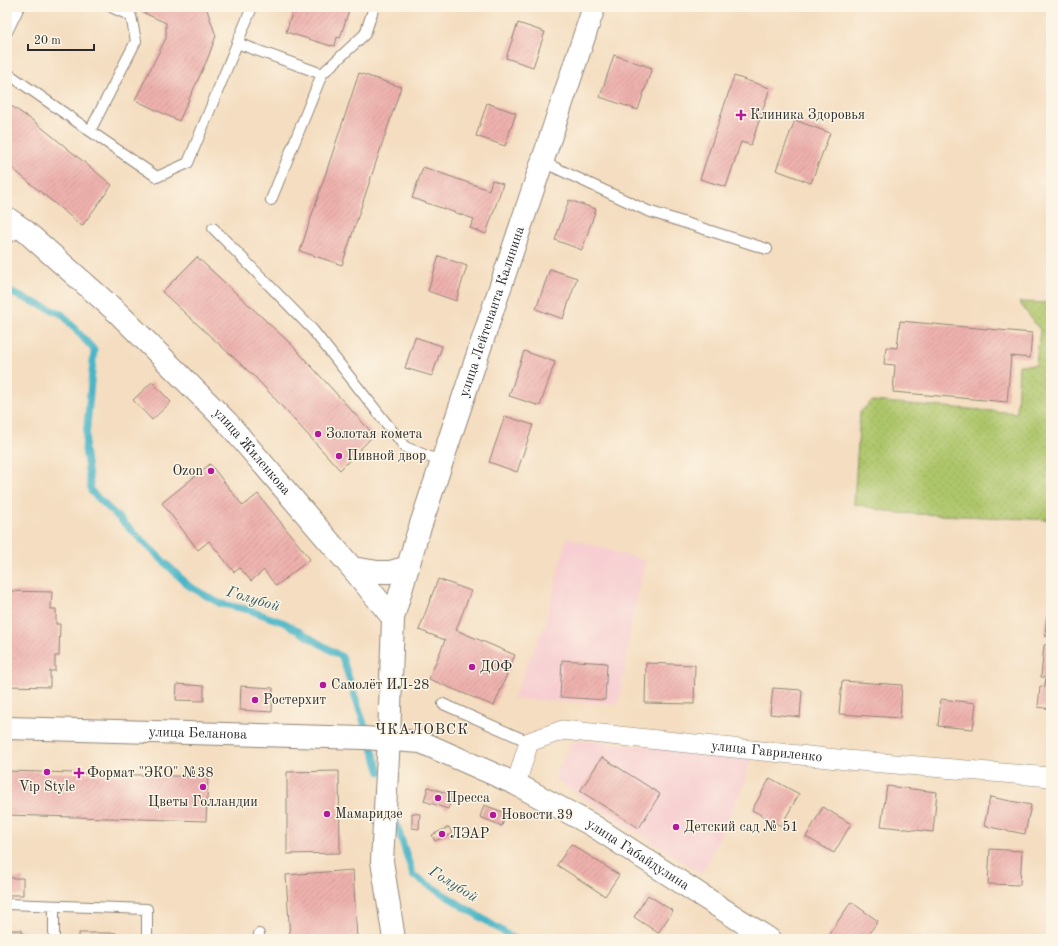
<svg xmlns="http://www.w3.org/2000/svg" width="1058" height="946" viewBox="0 0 1058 946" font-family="'Old Standard TT',serif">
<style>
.built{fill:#f7cfd2}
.green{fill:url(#green-dots);stroke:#6c784b}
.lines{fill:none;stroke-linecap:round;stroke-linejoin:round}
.stream{stroke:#4ab5c7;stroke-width:7}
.building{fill:url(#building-hatch)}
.lane-casing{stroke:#908476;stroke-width:12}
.street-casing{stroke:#908476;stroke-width:20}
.secondary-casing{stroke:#908476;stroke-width:24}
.lane{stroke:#fff;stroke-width:10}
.street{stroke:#fff;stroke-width:19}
.secondary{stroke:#fff;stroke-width:22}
.poi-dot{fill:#b5179e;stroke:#fcf5e5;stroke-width:1.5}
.labels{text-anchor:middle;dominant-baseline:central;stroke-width:3;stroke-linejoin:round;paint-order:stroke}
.poi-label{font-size:14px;fill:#2b2b2b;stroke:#fcf5e5;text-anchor:start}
.street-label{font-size:14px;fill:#2b2b2b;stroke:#fcf5e5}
.water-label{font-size:15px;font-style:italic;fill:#365b62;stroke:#fcf5e5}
.neighbourhood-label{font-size:15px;letter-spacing:1px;fill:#2b2b2b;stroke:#fcf5e5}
</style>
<defs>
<pattern id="green-dots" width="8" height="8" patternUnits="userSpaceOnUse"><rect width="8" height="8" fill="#aec66b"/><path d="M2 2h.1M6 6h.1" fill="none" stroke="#96aa5d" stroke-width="1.8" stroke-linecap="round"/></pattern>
<pattern id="building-hatch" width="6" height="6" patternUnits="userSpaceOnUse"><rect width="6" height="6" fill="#eeb1ad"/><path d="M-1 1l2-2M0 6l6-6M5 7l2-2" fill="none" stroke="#cc9895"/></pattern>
</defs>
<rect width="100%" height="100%" fill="#fcf5e5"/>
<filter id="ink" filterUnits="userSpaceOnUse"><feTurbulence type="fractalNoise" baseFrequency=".025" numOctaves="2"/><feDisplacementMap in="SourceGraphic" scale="8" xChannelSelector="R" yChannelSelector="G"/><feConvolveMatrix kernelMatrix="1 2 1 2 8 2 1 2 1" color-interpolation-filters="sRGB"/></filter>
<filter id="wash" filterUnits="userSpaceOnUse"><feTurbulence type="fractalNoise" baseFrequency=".012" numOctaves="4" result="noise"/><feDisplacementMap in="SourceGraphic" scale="16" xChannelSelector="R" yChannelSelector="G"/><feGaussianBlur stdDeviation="0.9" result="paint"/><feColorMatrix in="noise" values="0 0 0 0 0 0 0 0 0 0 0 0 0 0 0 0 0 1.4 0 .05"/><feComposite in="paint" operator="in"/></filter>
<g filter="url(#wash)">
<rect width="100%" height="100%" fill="#f4ddc0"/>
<!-- built -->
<path class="built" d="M567 537 645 561 631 626 619 704 513 699 545 624Z
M574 740 751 755 746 780 702 874 554 779Z"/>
<!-- green -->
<path class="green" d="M1019 302 1051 303V520L896 513 854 504 860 412 872 401 1017 413 1019 365H1036L1040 330Z"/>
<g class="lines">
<!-- stream -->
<path class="stream" d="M7 289 14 294 62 314 94 350 85 449 91 491 189 586 219 603 249 610 285 623 342 657 380 772
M393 813 413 875 515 939"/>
</g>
<g id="blocks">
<!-- building -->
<path class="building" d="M131 7H206L216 36 207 60 179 121 135 100 166 38V23Z
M294 7H350L340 38 337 37 335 46 331 45V46L286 32Z
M518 23 545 32 533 67 506 58Z
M614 55 652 68 638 110 600 97Z
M359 73 401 87 342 265 300 251Z
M734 76 770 88 751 145 741 142 726 187 700 179Z
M7 103 35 122 112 185 82 226 7 164Z
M487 103 516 113 505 146 476 136Z
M795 120 830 133 811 183 776 170Z
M423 167 489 190 492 180 503 184 486 234 470 228 474 219 412 198Z
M569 200 596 209 582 250 555 240Z
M439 256 467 266 456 301 428 291Z
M197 257 291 344 374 435 340 470 256 378 162 292Z
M550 269 577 278 563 319 536 309Z
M900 321 1032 333 1030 358 1011 356 1007 402 893 392 895 365 884 364 886 347 897 348Z
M415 337 442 346 432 376 405 368Z
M524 351 555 362 540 406 509 396Z
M152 382 171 402 152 420 133 400Z
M505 416 533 425 517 472 489 462Z
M210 464 243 506 258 494 310 559 276 586 264 570 251 581 240 568 234 572 209 541 198 550 162 503Z
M438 579 471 591 456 630 515 655 494 706 429 679 445 640 419 630Z
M7 591 52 592 51 609H56V624H60L59 656H55V671H50V687L7 686Z
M1047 615H1051V636H1045Z
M1050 642H1051V709L1038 707 1040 686 1045 687 1046 677H1041L1044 645H1050Z
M562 660 607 663 605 700 560 697Z
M646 663 695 665 694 704 645 703Z
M842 681 902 685 900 718 839 714Z
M177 684 204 686V701L176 700Z
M241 686 273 688 272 712 240 710Z
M773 688 802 690 800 717 770 714Z
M941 699 976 703 973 729 938 726Z
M602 757 660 794 639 828 580 791Z
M7 771 208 777 206 821 7 815Z
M339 771 340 853 287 854V772Z
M770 778 799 794 781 826 752 810Z
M887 786 937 792 933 832 881 826Z
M428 787 453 795 448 809 424 801Z
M990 797 1031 805 1025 834 984 826Z
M484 805 506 813 502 826 480 817Z
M823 807 851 824 834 853 806 837Z
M412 813 420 814 419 829 412 828Z
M449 827 452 834 435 841 432 835Z
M571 844 619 875 605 896 557 865Z
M990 849 1022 851 1020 885 988 884Z
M353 870 357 939H290L286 875Z
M7 878H23V895H7Z
M648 895 673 911 658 933 634 917Z
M851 902 878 921 865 939H829L827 937Z
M7 930H22V939H7Z
M79 933H116V939H79Z"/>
</g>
</g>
<g filter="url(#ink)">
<use href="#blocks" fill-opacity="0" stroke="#908476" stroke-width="1"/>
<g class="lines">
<defs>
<path id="lane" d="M111 7 131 16 136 41 90 131 157 177 188 163 252 7
M7 32 19 7
M237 43 322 74 365 34 374 7
M7 73 90 131
M543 162 648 211 767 249
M271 200 322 74
M213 228 312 329 405 447 442 462
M7 238 24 230
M443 704 529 742
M7 904 147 909V939
M54 939V906
M259 939V934"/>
<g id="street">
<path id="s1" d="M516 784 529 742 563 730 847 760 1051 777"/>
</g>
<g id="secondary">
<path id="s2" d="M7 218 24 230 118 313 227 422 352 568 393 618"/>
<path d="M352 568 378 572H390L408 567"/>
<path id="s3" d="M7 728 364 738 421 742 516 784 592 825 769 939"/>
<path id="s4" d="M394 939 382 861 389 739 393 618 416 539 594 7"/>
</g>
</defs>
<!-- lane casing -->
<use href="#lane" class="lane-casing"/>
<!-- street casing -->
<use href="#street" class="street-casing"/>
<!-- secondary casing -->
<use href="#secondary" class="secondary-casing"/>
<!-- lane -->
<use href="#lane" class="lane"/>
<!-- street -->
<use href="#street" class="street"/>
<!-- secondary -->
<use href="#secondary" class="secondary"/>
</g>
</g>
<!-- markers -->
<g class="poi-dot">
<path d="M739 109h4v4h4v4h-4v4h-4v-4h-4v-4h4z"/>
<circle cx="318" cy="434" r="4"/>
<circle cx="339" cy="456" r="4"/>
<circle cx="211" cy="471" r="4"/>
<circle cx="472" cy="667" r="4"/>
<circle cx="323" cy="685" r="4"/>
<circle cx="255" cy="700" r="4"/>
<circle cx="47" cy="772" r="4"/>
<path d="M77 767h4v4h4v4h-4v4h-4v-4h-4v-4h4z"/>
<circle cx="203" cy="787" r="4"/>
<circle cx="438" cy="798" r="4"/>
<circle cx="327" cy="814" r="4"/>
<circle cx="493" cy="815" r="4"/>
<circle cx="676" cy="827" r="4"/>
<circle cx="442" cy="834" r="4"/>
</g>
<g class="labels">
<!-- poi labels -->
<g class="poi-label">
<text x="750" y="115">Клиника Здоровья</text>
<text x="326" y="434">Золотая комета</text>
<text x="347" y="456">Пивной двор</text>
<text x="203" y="471" text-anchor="end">Ozon</text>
<text x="480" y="667">ДОФ</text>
<text x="331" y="685">Самолёт ИЛ-28</text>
<text x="263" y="700">Ростерхит</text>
<text x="87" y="773">Формат "ЭКО" №38</text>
<text x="47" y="787" text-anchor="middle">Vip Style</text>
<text x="446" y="798">Пресса</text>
<text x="203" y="802" text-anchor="middle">Цветы Голландии</text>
<text x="335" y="814">Мамаридзе</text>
<text x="501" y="815">Новости 39</text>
<text x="684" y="827">Детский сад № 51</text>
<text x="450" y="834">ЛЭАР</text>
</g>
<!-- street labels -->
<g class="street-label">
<text stroke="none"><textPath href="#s4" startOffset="644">улица Лейтенанта Калинина</textPath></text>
<text stroke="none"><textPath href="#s2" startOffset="339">улица Жиленкова</textPath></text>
<text stroke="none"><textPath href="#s3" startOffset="191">улица Беланова</textPath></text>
<text stroke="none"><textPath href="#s1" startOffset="285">улица Гавриленко</textPath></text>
<text stroke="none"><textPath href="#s3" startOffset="659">улица Габайдулина</textPath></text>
</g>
<!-- water labels -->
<g class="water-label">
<text transform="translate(253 600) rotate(17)">Голубой</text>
<text transform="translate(453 885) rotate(32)">Голубой</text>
</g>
<!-- neighbourhood labels -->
<g class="neighbourhood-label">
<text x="422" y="730">ЧКАЛОВСК</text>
</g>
</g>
<!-- margin -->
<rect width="1058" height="946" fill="none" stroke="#fcf5e5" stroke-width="24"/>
<!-- scale -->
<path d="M28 44v6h66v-6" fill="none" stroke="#2b2b2b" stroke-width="2"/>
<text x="34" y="44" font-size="12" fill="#2b2b2b" stroke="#fcf5e5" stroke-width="3" paint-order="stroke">20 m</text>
</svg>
